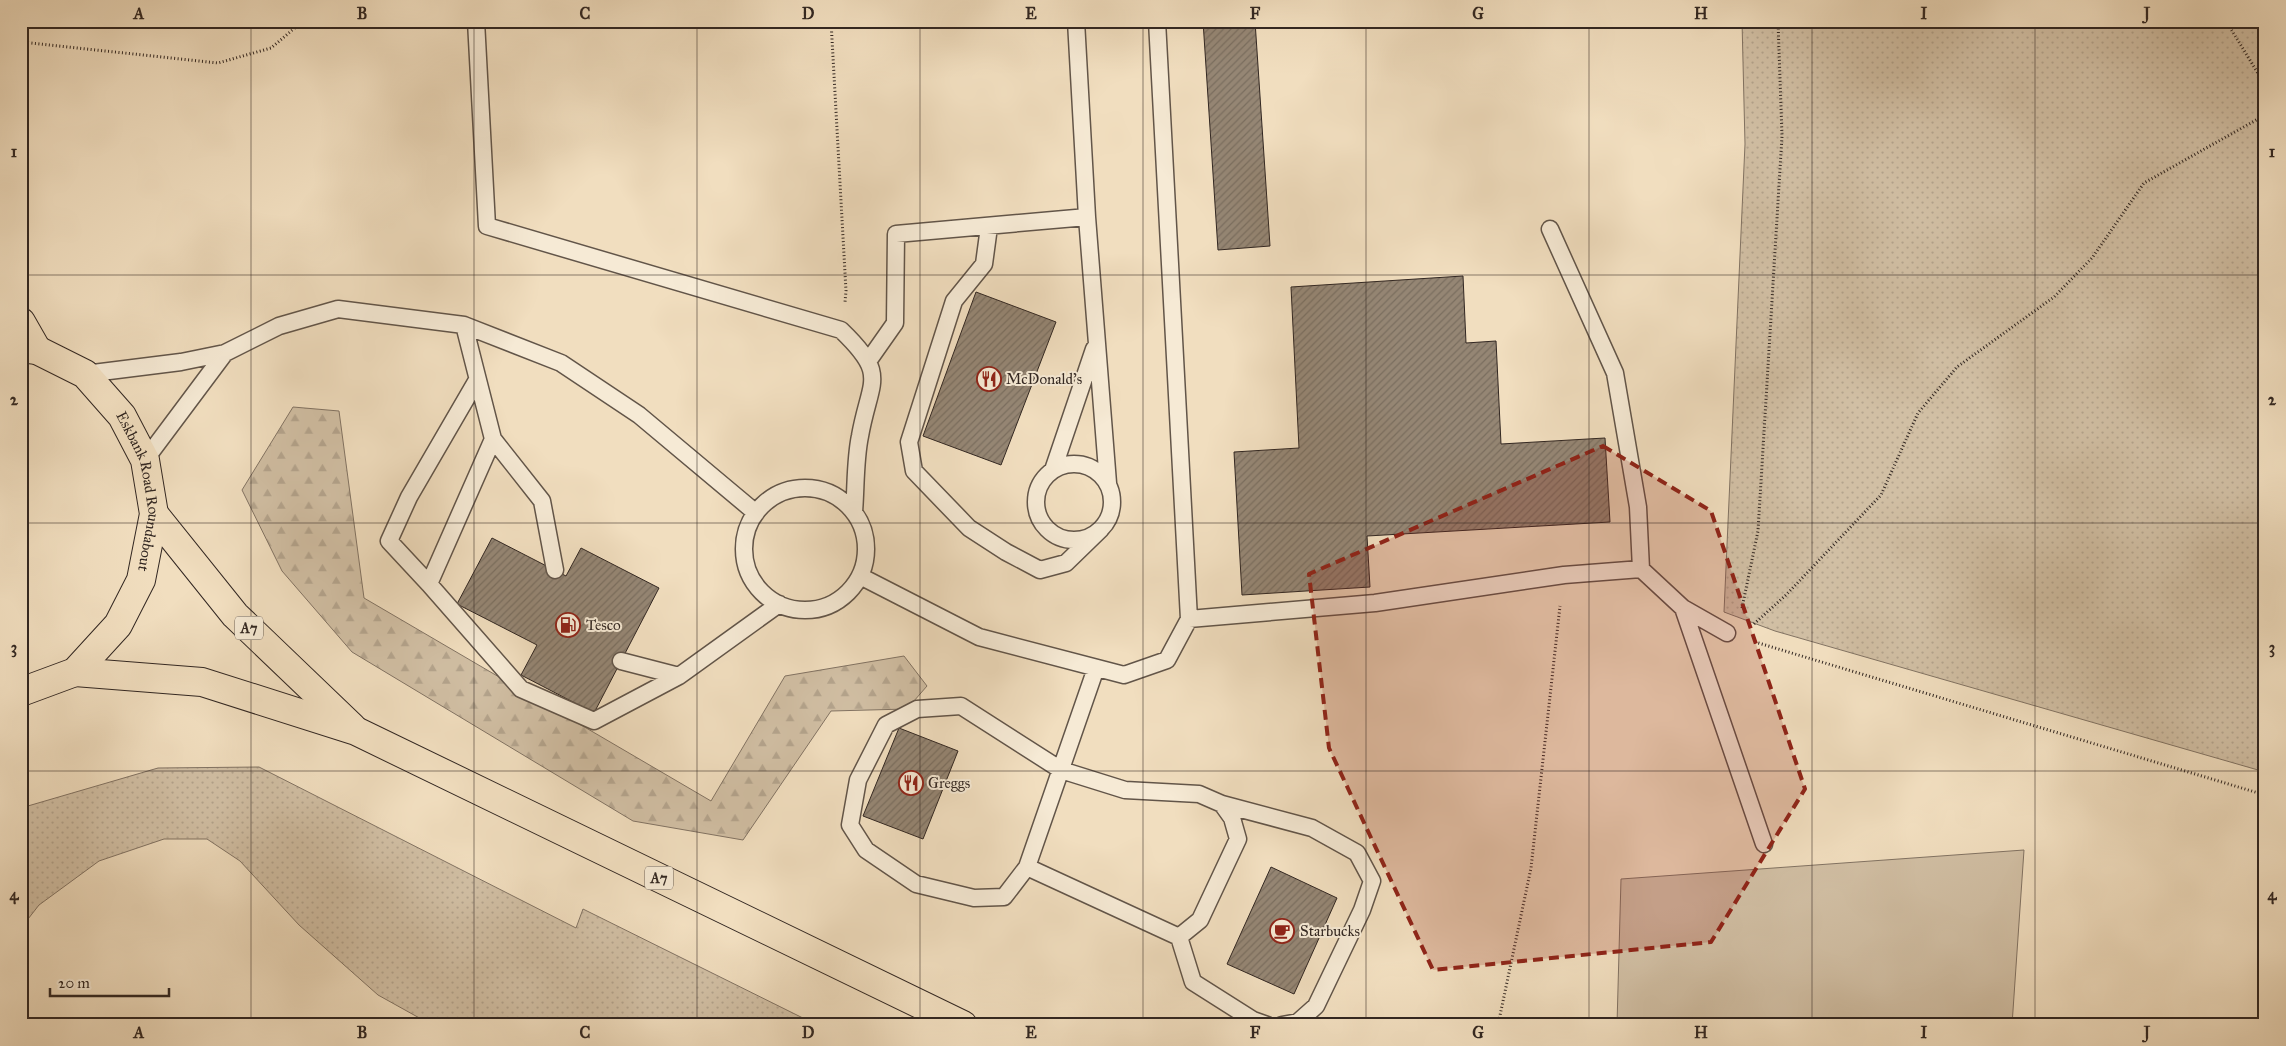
<svg xmlns="http://www.w3.org/2000/svg" width="2286" height="1046" viewBox="0 0 2286 1046" font-family="'IM FELL Great Primer',serif">
<style>
.grass{fill:url(#grass-dots);stroke:#827363}
.forest{fill:url(#forest-firs);stroke:#827363}
.green{fill:#d1bfa4;stroke:#827363}
.building{fill:url(#building-hatch);stroke:#322722}
.lines{fill:none;stroke-linecap:round;stroke-linejoin:round}
.lane-casing{stroke:#625549;stroke-width:19}
.primary-casing{stroke:#322722;stroke-width:30}
.path{stroke:#322722;stroke-width:3;stroke-dasharray:1 2.5;stroke-linecap:butt}
.lane{stroke:#f6ead5;stroke-width:16}
.primary{stroke:#f1debf;stroke-width:28}
.marked{fill:#8f2418;fill-opacity:0.2;stroke:#8f2418;stroke-width:4;stroke-dasharray:10 6;stroke-linejoin:round}
.grid{fill:none;stroke:#322722;stroke-width:1;stroke-opacity:0.55}
.labels{text-anchor:middle;dominant-baseline:central;stroke-width:4;stroke-linejoin:round;paint-order:stroke}
.shield{fill:#f6ead5;stroke:#6d6258;stroke-width:1}
.shield-label{font-size:14px;font-weight:bold;fill:#322722}
.poi-label{font-size:15px;fill:#322722;stroke:#f6ead5;text-anchor:start}
.street-label{font-size:15px;fill:#322722;stroke:#f6ead5}
.neatline{fill:none;stroke:#322722;stroke-width:2}
.grid-label{font-size:16px;text-anchor:middle;font-weight:bold;fill:#322722}
</style>
<defs>
<pattern id="grass-dots" width="8" height="8" patternUnits="userSpaceOnUse" patternTransform="scale(1.25)"><rect width="8" height="8" fill="#d1bfa4"/><path d="M2 2h.1M6 6h.1" fill="none" stroke="#b4a48d" stroke-width="1.8" stroke-linecap="round"/></pattern>
<pattern id="forest-firs" width="22" height="20" patternUnits="userSpaceOnUse" patternTransform="scale(1.25)"><rect width="22" height="20" fill="#d1bfa4"/><path d="M5 1l3.5 6h-7zM16 11l3.5 6h-7z" fill="#b4a48d"/></pattern>
<pattern id="building-hatch" width="6" height="6" patternUnits="userSpaceOnUse" patternTransform="scale(1.25)"><rect width="6" height="6" fill="#958674"/><path d="M-1 1l2-2M0 6l6-6M5 7l2-2" fill="none" stroke="#7a6e5f"/></pattern>
</defs>
<rect width="100%" height="100%" fill="#f1debf"/>
<filter id="stains"><feTurbulence type="fractalNoise" baseFrequency=".004" numOctaves="4"/><feColorMatrix values="0 0 0 0 .2 0 0 0 0 .09 0 0 0 0 .02 0 0 0 .5 -.17"/></filter>
<radialGradient id="worn" r=".72"><stop offset=".6" stop-color="#630" stop-opacity="0"/><stop offset="1" stop-color="#630" stop-opacity=".3"/></radialGradient>
<!-- grass -->
<path class="grass" d="M1742 21H2265V772L1775 631 1724 612 1745 144Z
M259 767 576 928 583 909 817 1025H432L378 995 299 925 240 861 207 839H164L99 861 39 905 21 928V808L158 768Z"/>
<!-- forest -->
<path class="forest" d="M293 407 339 411 364 598 711 801 785 676 904 656 927 686 907 709 831 711 743 840 633 821 352 652 282 571 242 490Z"/>
<!-- green -->
<path class="green" d="M2024 850 2012 1025H1617L1621 879Z"/>
<!-- building -->
<path class="building" d="M1203 21H1255L1270 246 1218 250Z
M1463 276 1466 343 1496 341 1501 444 1605 438 1610 522 1367 536 1370 587 1242 595 1234 452 1299 448 1291 287Z
M976 292 1056 322 1001 465 923 436Z
M492 538 566 576 581 548 659 588 594 713 521 675 537 645 457 604Z
M899 728 958 751 923 839 863 816Z
M1271 867 1337 898 1294 994 1227 964Z"/>
<g class="lines">
<defs>
<path id="lane" d="M476 21 487 226 841 330C889 376 870 379 860 436 855 460 856 487 854 512
M1087 217 1108 483
M989 227 984 264 954 301 909 442 914 471 969 528 1006 552 1040 570 1066 563 1101 529
M1550 229 1615 373 1638 507 1641 569
M464 325 493 439 429 584 521 689 594 721 679 676 779 604
M869 360 895 323 896 234 1087 217 1076 21
M85 374 181 362 225 353 279 326 338 309 464 325 561 363 639 415 756 513
M493 439 542 501 555 570
M145 460 225 353
M1036 502a38 38 0 1 1 76 0a38 38 0 1 1-76 0Z
M1053 470 1094 349
M744 549a61 61 0 1 1 122 0a61 61 0 1 1-122 0Z
M860 576 979 637 1124 675 1167 660 1189 619 1157 21
M429 584 389 541 409 497 477 380
M1683 608 1764 844
M1189 619 1375 603 1564 575 1641 569 1683 608 1727 633
M621 661 679 676
M1222 804 1312 828 1357 853 1372 881 1362 910 1316 1006 1298 1022 1282 1025
M1027 867 1179 937 1200 920 1238 839 1232 818 1222 804 1199 794 1125 790 1061 770 961 706 917 709 886 725 858 780 850 825 866 850 916 884 974 898 1004 897 1027 867 1096 668
M1179 937 1193 982 1253 1020 1267 1025"/>
<g id="primary">
<path d="M21 322 37 350"/>
<path id="s1" d="M21 348 37 350 85 374 122 416 145 460 154 514 141 580 118 625 75 672 21 692"/>
<path d="M154 514 235 615 352 727"/>
<path d="M75 672 202 682 356 731 963 1025"/>
</g>
</defs>
<!-- lane casing -->
<use href="#lane" class="lane-casing"/>
<!-- primary casing -->
<use href="#primary" class="primary-casing"/>
<!-- path -->
<path class="path" d="M831 21 846 291 845 302
M2226 21 2259 75 2265 72
M21 42 218 63 271 48 303 21
M1742 608 1758 531 1782 136 1778 21
M1754 624 1786 595 1881 495 1918 413 1957 367 2054 297 2092 258 2144 183 2265 115
M1755 642 2265 795
M1498 1025 1531 868 1560 606"/>
<!-- lane -->
<use href="#lane" class="lane"/>
<!-- primary -->
<use href="#primary" class="primary"/>
</g>
<!-- marked area -->
<path class="marked" d="M1603 446 1711 511 1805 789 1711 942 1433 970 1329 748 1309 574Z"/>
<!-- grid -->
<path class="grid" d="M251 21V1025M474 21V1025M697 21V1025M920 21V1025M1143 21V1025M1366 21V1025M1589 21V1025M1812 21V1025M2035 21V1025M21 275H2265M21 523H2265M21 771H2265"/>
<!-- icons -->
<defs>
<symbol id="restaurant-ring" viewBox="-11 -11 22 22"><circle r="9.5" fill="#f6ead5" stroke="#8f2418" stroke-width="1.5"/><path d="M-5-6h1v4h1v-4h1v4h1v-4h1v5L-1.5 .5V6h-2V.5L-5-1ZM5-6V6H3V1.5H1.5Q1.5-4 5-6Z" fill="#8f2418"/></symbol>
<symbol id="fuel-ring" viewBox="-11 -11 22 22"><circle r="9.5" fill="#f6ead5" stroke="#8f2418" stroke-width="1.5"/><path d="M-5.5-6h7V0h2V4h1.3V-2.5L3-4.5l.8-.8L6-3V5H2.5V1h-1V6h-7ZM-4.2-4.7v3.2H.2V-4.7Z" fill="#8f2418"/></symbol>
<symbol id="cafe-ring" viewBox="-11 -11 22 22"><circle r="9.5" fill="#f6ead5" stroke="#8f2418" stroke-width="1.5"/><path d="M-5.5-4.5H6V0H3Q3 3.5 0 3.5H-2.5Q-5.5 3.5-5.5 0ZM3-3.2v2h1.7v-2ZM-6 4.5H4V6H-6Z" fill="#8f2418"/></symbol>
</defs>
<g fill-rule="evenodd">
<use href="#restaurant-ring" x="975" y="365" width="28" height="28"/>
<use href="#fuel-ring" x="554" y="611" width="28" height="28"/>
<use href="#restaurant-ring" x="897" y="769" width="28" height="28"/>
<use href="#cafe-ring" x="1268" y="917" width="28" height="28"/>
</g>
<g class="labels">
<!-- shield labels -->
<g class="shield">
<rect x="235" y="616.5" width="28" height="23" rx="4"/>
<rect x="645" y="866.5" width="28" height="23" rx="4"/>
</g>
<g class="shield-label">
<text x="249" y="628">A7</text>
<text x="659" y="878">A7</text>
</g>
<!-- poi labels -->
<g class="poi-label">
<text x="1006" y="379">McDonald's</text>
<text x="586" y="625">Tesco</text>
<text x="928" y="783">Greggs</text>
<text x="1300" y="931">Starbucks</text>
</g>
<!-- street labels -->
<g class="street-label">
<text stroke="none"><textPath href="#s1" startOffset="205">Eskbank Road Roundabout</textPath></text>
</g>
</g>
<!-- margin -->
<rect width="2286" height="1046" fill="none" stroke="#f1debf" stroke-width="55"/>
<!-- scale -->
<path d="M50 988v8h119v-8" fill="none" stroke="#322722" stroke-width="2.5"/>
<text x="58" y="988" font-size="15" fill="#322722" stroke="#f6ead5" stroke-width="4" paint-order="stroke">20 m</text>
<rect x="28" y="28" width="2230" height="990" class="neatline"/>
<g class="grid-label">
<text x="139" y="19">A</text>
<text x="362" y="19">B</text>
<text x="585" y="19">C</text>
<text x="808" y="19">D</text>
<text x="1031" y="19">E</text>
<text x="1255" y="19">F</text>
<text x="1478" y="19">G</text>
<text x="1701" y="19">H</text>
<text x="1924" y="19">I</text>
<text x="2147" y="19">J</text>
<text x="14" y="157">1</text>
<text x="2272" y="157">1</text>
<text x="14" y="405">2</text>
<text x="2272" y="405">2</text>
<text x="14" y="653">3</text>
<text x="2272" y="653">3</text>
<text x="14" y="900">4</text>
<text x="2272" y="900">4</text>
<text x="139" y="1038">A</text>
<text x="362" y="1038">B</text>
<text x="585" y="1038">C</text>
<text x="808" y="1038">D</text>
<text x="1031" y="1038">E</text>
<text x="1255" y="1038">F</text>
<text x="1478" y="1038">G</text>
<text x="1701" y="1038">H</text>
<text x="1924" y="1038">I</text>
<text x="2147" y="1038">J</text>
</g>
<rect width="100%" height="100%" filter="url(#stains)"/>
<rect width="100%" height="100%" fill="url(#worn)"/>
</svg>
